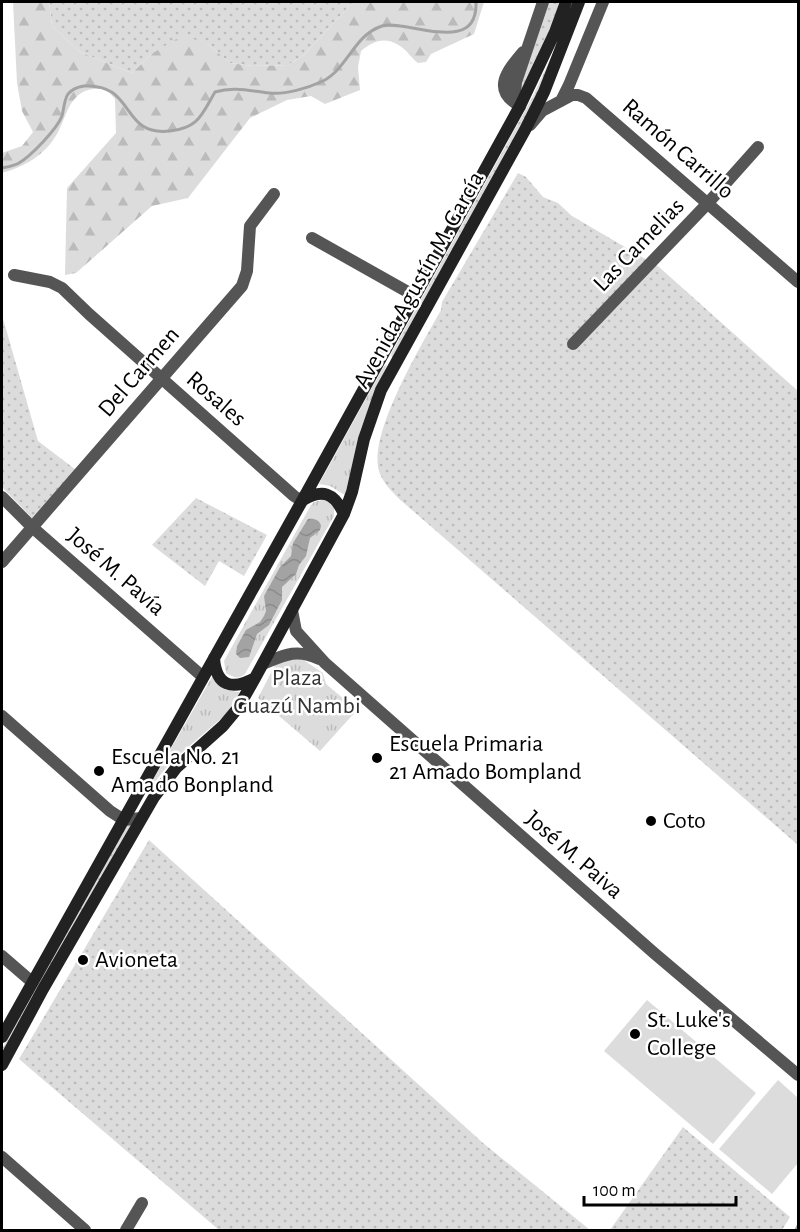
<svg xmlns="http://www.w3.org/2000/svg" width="800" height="1232" viewBox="0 0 800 1232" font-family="'Alegreya Sans',sans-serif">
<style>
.grass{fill:url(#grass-dots)}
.forest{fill:url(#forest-firs)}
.park{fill:url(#park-tufts)}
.pitch{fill:#dcdcdc}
.water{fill:url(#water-waves)}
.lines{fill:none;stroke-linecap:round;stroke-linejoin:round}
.stream{stroke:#a3a3a3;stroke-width:3}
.street{stroke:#555;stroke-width:12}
.secondary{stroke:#222;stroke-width:12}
.poi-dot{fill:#000;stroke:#fff;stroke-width:2}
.labels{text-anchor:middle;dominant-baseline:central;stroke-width:5;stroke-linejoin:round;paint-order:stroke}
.street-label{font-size:24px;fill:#000;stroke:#fff}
.park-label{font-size:24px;fill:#333;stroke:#fff}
.poi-label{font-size:24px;fill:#000;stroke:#fff;text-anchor:start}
</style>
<defs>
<pattern id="grass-dots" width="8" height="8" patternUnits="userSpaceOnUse" patternTransform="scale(1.5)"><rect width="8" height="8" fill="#dcdcdc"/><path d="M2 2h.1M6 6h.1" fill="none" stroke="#bbb" stroke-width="1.8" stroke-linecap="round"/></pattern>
<pattern id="forest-firs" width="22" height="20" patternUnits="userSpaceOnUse" patternTransform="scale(1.5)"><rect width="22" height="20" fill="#dcdcdc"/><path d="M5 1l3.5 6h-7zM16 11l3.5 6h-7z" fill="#bbb"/></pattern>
<pattern id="park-tufts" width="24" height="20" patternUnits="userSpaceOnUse" patternTransform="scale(1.5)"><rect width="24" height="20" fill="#dcdcdc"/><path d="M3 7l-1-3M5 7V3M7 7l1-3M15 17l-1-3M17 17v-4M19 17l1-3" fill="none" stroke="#bbb"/></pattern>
<pattern id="water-waves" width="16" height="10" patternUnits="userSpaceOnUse" patternTransform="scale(1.5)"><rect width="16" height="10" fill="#a3a3a3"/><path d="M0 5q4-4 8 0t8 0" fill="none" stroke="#8b8b8b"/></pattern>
</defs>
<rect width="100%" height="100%" fill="#fff"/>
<!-- grass -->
<path class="grass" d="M49 2H353L304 55 288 65 252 66 230 63 209 45 153 53 132 73 80 52 52 26Z
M548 2H560L548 33 520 92 519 88Z
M569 19 536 99 394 356 392 357 391 354 532 98Z
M518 173 526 177 543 197 558 203 572 216 659 267 798 391V845L405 504C395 495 380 481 378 467 372 427 421 346 441 310L442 302Z
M2 315 38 441 76 470 34 520 2 487Z
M196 498 267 535 244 576 219 561 205 586 152 545Z
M132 824 2 1058V1049L127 825Z
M149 840 483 1143 590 1230H219L19 1059Z
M683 1127 790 1217 782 1230H610Z"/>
<!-- forest -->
<path class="forest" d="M13 2H49L52 26 80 52 132 73 153 53 183 35 209 45 230 63 252 66 288 65 304 55 353 2H484L474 34 431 54 426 62 418 63C411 58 407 50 400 46 385 36 373 41 361 51L358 67 360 90 325 104 311 96 287 100 250 118 188 198 152 206 76 273 65 275 67 188 116 133 115 99 106 89C99 89 89 88 83 92 68 100 65 120 57 134 45 155 24 167 2 173V153L22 146 33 132 22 111 17 83Z"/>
<!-- park -->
<path class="park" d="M387 365 361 428 345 495 330 486 319 484 384 366Z
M322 500 329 501 334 508V516L245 674C238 680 233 677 226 673L224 661 311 505 314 502Z
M302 659 323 673 326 684 357 710 320 751 258 698 275 665 285 660Z
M212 677 226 690 239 692 240 694 224 716 171 762 145 794Z"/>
<!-- pitch -->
<path class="pitch" d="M647 1000 756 1093 713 1144 604 1051Z
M778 1080 798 1098V1163L772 1194 719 1149Z"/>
<!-- water -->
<path class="water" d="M308 519C314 518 320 520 321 526L320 530 310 538 306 556 299 565 296 574 282 587V600L269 625 257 634 249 657 240 658 236 654 237 646 246 630 260 622 264 616 266 611 264 596 280 567 291 556 293 543Z"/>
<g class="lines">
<!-- stream -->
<path class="stream" d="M2 168C7 167 14 166 19 163 31 156 57 129 62 116 64 109 64 100 68 94 72 89 78 87 84 86 136 83 120 137 170 131 199 128 202 114 215 92 234 86 250 91 269 93 285 95 308 88 323 81 348 68 354 35 382 26 407 19 478 57 476 2
M796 1230 798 1226"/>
<!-- street -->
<path class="street" d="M561 101 569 85 603 2
M520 106 515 94 516 82 543 2
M520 106C491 90 507 71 523 52
M530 125 542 111 572 95H578L586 98 798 282
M312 238 415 296
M14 275 50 282 62 288 89 314 294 496 302 501
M573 344 708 203 758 147
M2 497 32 527 203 677
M2 562 242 286 247 271 250 226 274 194
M292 610 296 631 325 663 654 953 798 1075
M263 664C284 655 297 648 319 659
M2 716 110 811 124 820 141 818
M2 956 32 982
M2 1157 85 1230
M126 1230 142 1203"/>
<!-- secondary -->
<path class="secondary" d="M303 500C322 489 334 492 344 514
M214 658C216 686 232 691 255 678
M2 1037 302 501 520 106 555 32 566 2
M2 1065 43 989 154 797 176 768 223 726 238 708 255 678 344 514 352 492 364 439 381 390 525 130 544 92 579 2"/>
</g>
<!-- markers -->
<g class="poi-dot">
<circle cx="377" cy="758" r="6"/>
<circle cx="99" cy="771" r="6"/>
<circle cx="651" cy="821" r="6"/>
<circle cx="83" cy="960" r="6"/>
<circle cx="635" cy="1034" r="6"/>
</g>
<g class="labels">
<!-- street labels -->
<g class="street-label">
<text transform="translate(678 149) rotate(41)">Ramón Carrillo</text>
<text transform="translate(639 245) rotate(-46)">Las Camelias</text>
<text transform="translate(419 280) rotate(-61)">Avenida Agustín M. García</text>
<text transform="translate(139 372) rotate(-49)">Del Carmen</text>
<text transform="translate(216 399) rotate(41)">Rosales</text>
<text transform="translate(116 572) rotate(41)">José M. Pavía</text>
<text transform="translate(574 855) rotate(41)">José M. Paiva</text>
</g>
<!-- park labels -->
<g class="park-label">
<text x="297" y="678">Plaza<tspan x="297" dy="28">Guazú Nambi</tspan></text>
</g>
<!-- poi labels -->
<g class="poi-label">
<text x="389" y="744">Escuela Primaria<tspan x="389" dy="28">21 Amado Bompland</tspan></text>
<text x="111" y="757">Escuela No. 21<tspan x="111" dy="28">Amado Bonpland</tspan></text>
<text x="663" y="821">Coto</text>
<text x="95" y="960">Avioneta</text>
<text x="647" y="1020">St. Luke's<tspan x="647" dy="28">College</tspan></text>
</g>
</g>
<!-- border -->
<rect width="800" height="1232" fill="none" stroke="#000000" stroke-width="6"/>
<!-- scale -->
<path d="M584 1196v9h152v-9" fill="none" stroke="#000000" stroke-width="3"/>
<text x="593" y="1196" font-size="18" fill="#000000" stroke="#ffffff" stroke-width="4.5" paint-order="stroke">100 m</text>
</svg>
